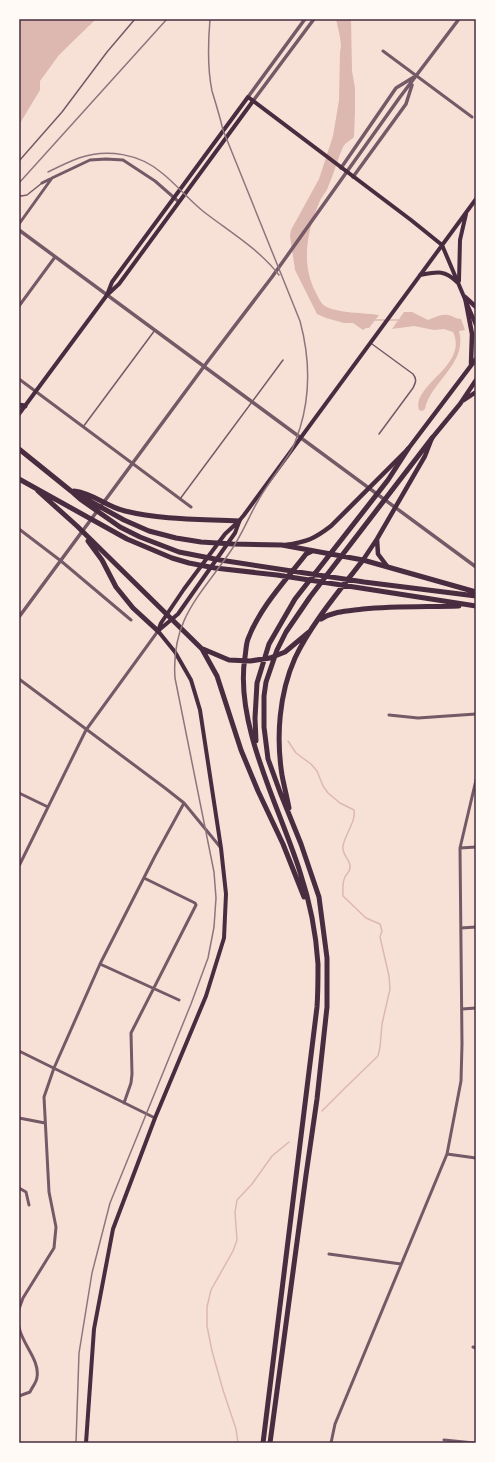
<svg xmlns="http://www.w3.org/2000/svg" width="495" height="1462" viewBox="0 0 495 1462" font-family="Quicksand,sans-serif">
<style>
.water{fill:#dcb8b0}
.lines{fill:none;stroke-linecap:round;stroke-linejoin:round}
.stream{stroke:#dcb8b0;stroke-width:1.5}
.service{stroke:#755966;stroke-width:1.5}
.minor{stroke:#755966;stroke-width:3}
.tertiary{stroke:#755966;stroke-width:3.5}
.secondary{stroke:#4a2c40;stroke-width:4}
.trunk{stroke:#4a2c40;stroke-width:4.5}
.motorway{stroke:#4a2c40;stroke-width:5}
.rail{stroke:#8f747c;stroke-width:1.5}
.neatline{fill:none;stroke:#4a2c40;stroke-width:1.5}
</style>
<rect width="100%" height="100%" fill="#f7e1d7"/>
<!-- water -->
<path class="water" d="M19 19H96L59 55 40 81V90L19 125Z
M336 19H351L352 71 355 88V111L354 137C351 140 345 143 343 147 337 160 334 174 328 187 326 193 321 197 319 203 307 231 301 263 315 291 318 296 320 303 325 306 335 313 367 313 379 315L369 328H366L363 330 353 323H344L326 318 317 314 295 270 290 236 291 230 319 179 333 136 339 100 340 52 341 46 340 37Z
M404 312H412L428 320C434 318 440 314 448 315 453 316 456 319 461 319L465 330 459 331C468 364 431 381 425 409L422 411 419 410C411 385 469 366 453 332L444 329 434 330 414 326 392 329Z"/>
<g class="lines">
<!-- stream -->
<path class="stream" d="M375 320H385
M389 320H399
M288 741 296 753 311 764 317 771 323 786 328 793 340 803 354 810C356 822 345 834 343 846 342 856 350 859 350 866 351 871 347 873 345 877 342 883 343 890 343 896L366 918 380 924 382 931 380 937 389 976 390 989 382 1024 380 1047 378 1056 348 1085 322 1111
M238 1443 236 1429 223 1390 212 1351 207 1326V1307L211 1290 233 1251 237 1240 235 1212 237 1200 252 1184 272 1156 289 1142"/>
<!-- service -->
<path class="service" d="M19 161 62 112 107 52 135 19
M19 194 21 196 27 195 42 183
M372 344 413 374C417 379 416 382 413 388L379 434
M83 427 155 330
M180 499 283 360"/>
<!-- minor -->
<path class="minor" d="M383 51 472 117
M42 183 50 179
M19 224 52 178 90 160 106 159 123 160 155 181 179 202
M19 306 55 257
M19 379 191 507
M19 529 61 561 131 620
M19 679 165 788 184 803 221 848
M389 715 418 718 476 714
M19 793 48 807
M460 848 476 847
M19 866 86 730 158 631
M461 928 476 927
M100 964 179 1000
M462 1009 476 1008
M19 1051 155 1118
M124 1103 131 1083 132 1074 131 1033 196 905 195 903 144 878
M19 1118 45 1123
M447 1154 476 1158
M19 1188 26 1192 29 1205
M329 1254 401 1264
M19 1309 23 1298 54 1248 56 1227 49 1192 44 1097 54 1068 100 964 155 856 184 803
M19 1327C22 1344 40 1360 37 1377 37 1382 32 1387 30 1392L19 1396
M473 1347 476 1348
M444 1440 474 1443
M331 1443 335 1424 447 1154 461 1081 462 1044 460 848 476 780"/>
<!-- tertiary -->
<path class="tertiary" d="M248 97 305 19
M253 101 314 19
M341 168 396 88 414 77
M353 177 406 104 412 85
M19 230 476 567
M19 617 208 361 272 277 400 97 459 19"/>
<!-- secondary -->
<path class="secondary" d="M420 275C436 272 444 269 457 282
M459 281 460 240 466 214
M107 295 112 282 248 97 411 220 442 245 476 325
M19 414 107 295 119 284 253 101
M159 630 178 614 235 533 239 522
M158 631 161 623 184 589 225 534 239 521 244 515 476 199
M86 1443 94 1329 113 1229 155 1118 206 996 224 938 226 894 221 848 200 710 191 680 175 652 158 631"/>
<!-- trunk -->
<path class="trunk" d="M465 297 472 334 471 364
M465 297 476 307
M464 400 476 392
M377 539 378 554 387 566
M285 545C307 542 314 539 331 526L408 449 476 359
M363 560 377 539 425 456 432 438 460 404 476 380"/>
<!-- motorway -->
<path class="motorway" d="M19 405 25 406
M19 449 71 491 80 499 120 527 140 537 179 552 220 560 364 582 476 596
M19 479 127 539 172 558 189 563 215 568 277 575 476 606
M38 491 77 526 202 649 217 676 241 750 258 791 283 844 304 897
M74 491C93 493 107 507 125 511 162 520 201 519 239 521
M77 494 124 520 149 531 176 538 201 542 233 544 282 545 363 560 476 592
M88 541 102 560 116 587 133 608 158 631
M321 619C334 611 348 611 363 609 395 606 427 607 459 606
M203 649 229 660 250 661 270 658 285 652 309 632
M256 741 255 718 257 683 269 644 295 599 388 480 408 449
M289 808C287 797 284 786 282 775 276 737 279 694 295 658 311 624 340 590 363 560
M263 1443 317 1007C318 993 318 978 318 964 316 933 310 902 300 872 280 808 234 724 245 657 246 651 246 644 248 639 260 607 286 580 306 554L312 551
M270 1443 306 1175 317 1099 327 1007V958L319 897 301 844 280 792 268 759 264 727V696L266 682 277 650 286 632 310 597 432 438"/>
<!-- rail -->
<path class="rail" d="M48 172C58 167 68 162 79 158 107 148 140 154 162 173 177 185 189 200 204 212 230 232 259 249 279 275
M19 183 167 19
M76 1443 79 1353 92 1273 110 1203 191 1004 208 958 214 927 216 898 214 872 175 678C171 619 200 596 230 552 242 535 249 516 259 499 269 482 281 467 291 451 295 444 297 436 300 428 311 392 310 358 300 321L223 130C220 117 216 104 212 91 207 67 208 43 210 19"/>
</g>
<!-- border -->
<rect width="495" height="1462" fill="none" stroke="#fffaf5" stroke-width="40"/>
<rect x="20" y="20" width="455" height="1422" class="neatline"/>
</svg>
